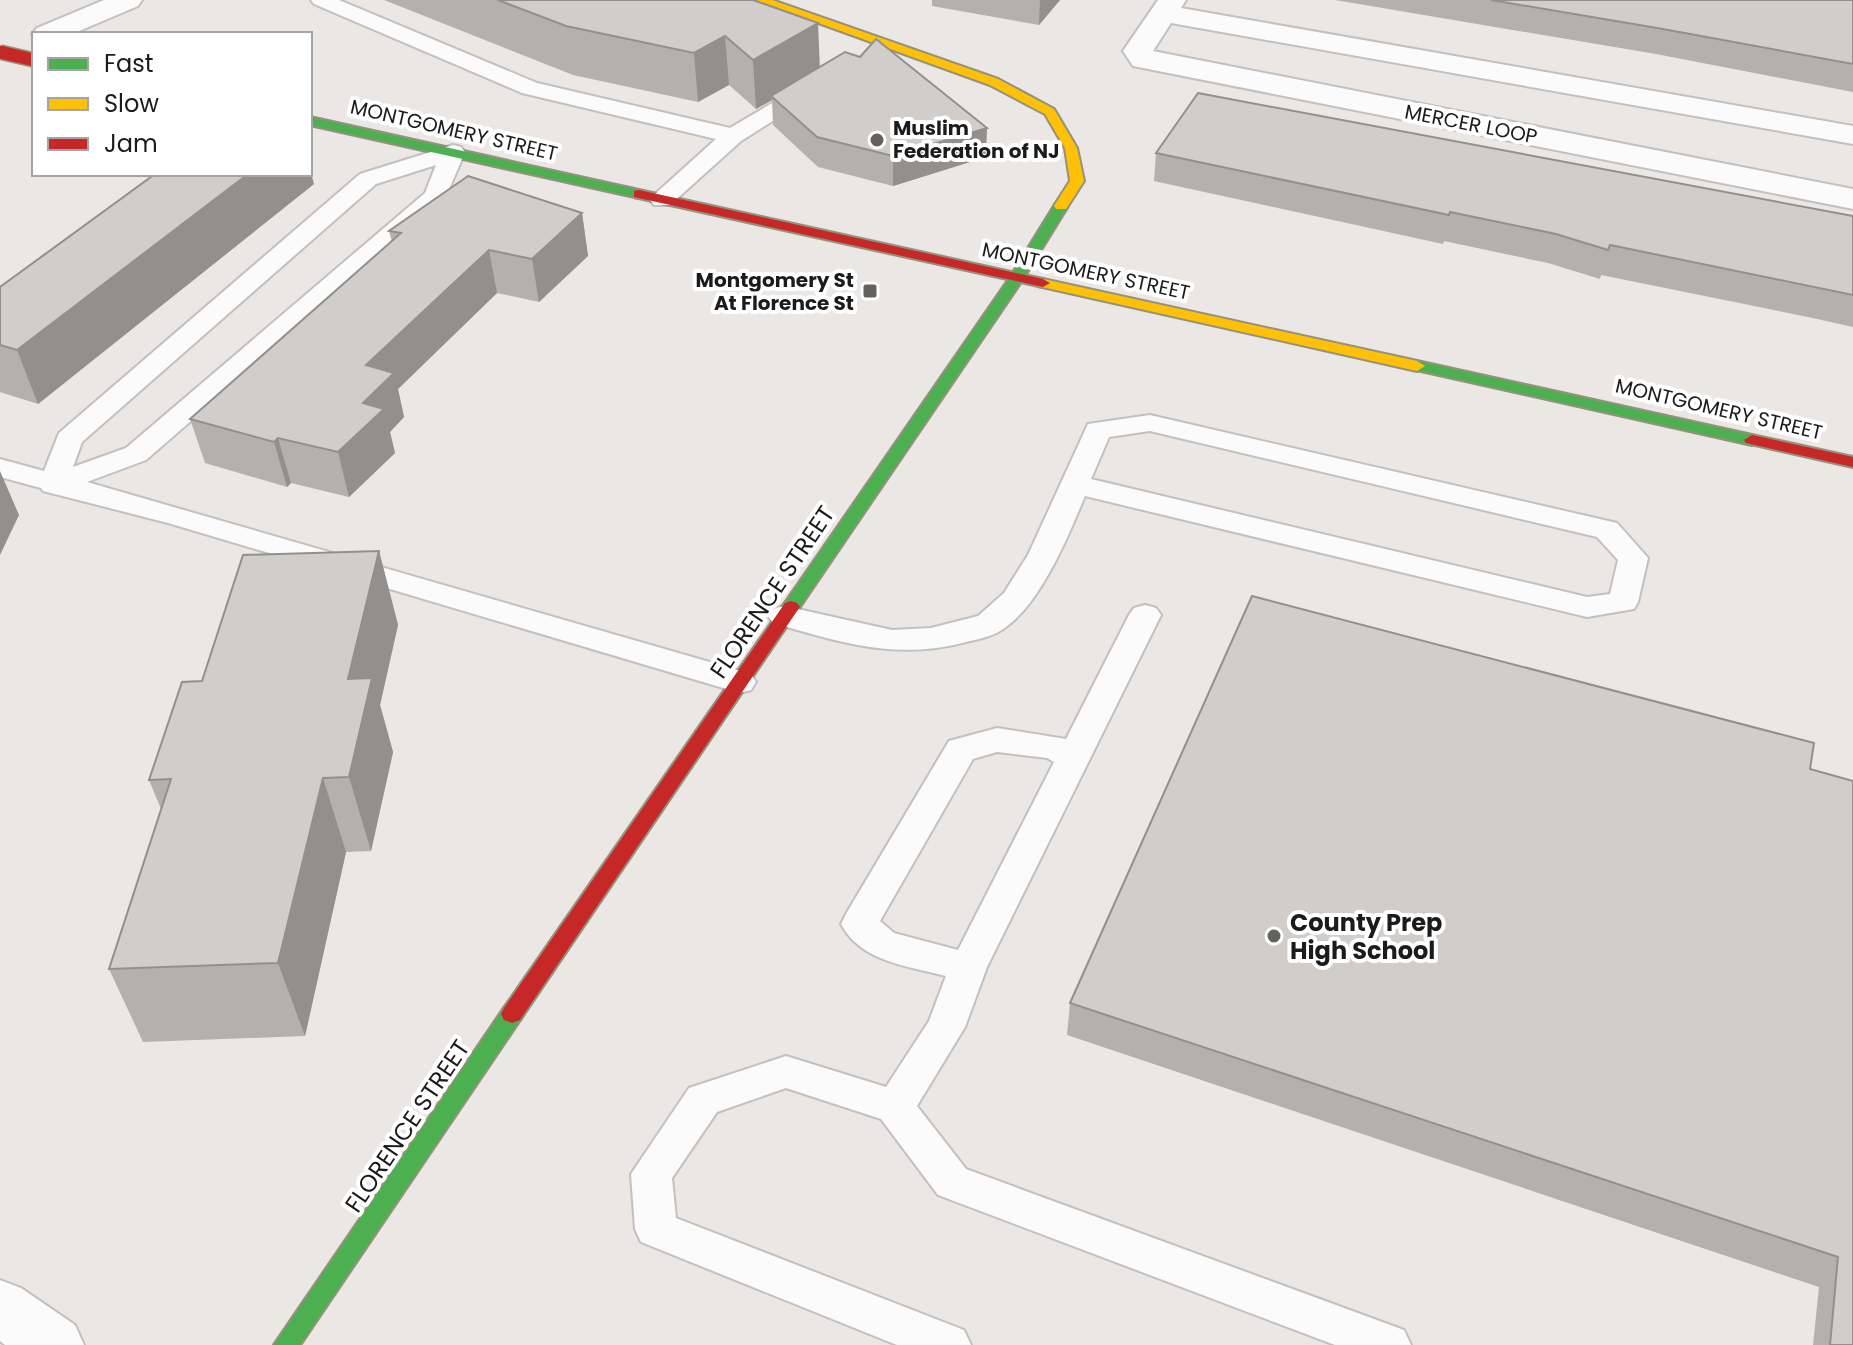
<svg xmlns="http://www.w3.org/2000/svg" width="1853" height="1345" viewBox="0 0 1853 1345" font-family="Poppins,sans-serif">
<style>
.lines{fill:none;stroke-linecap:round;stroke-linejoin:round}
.lane-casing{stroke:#c2c1c0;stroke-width:4}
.street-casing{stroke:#c2c1c0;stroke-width:4}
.fast-casing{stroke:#94927c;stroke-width:4}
.slow-casing{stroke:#94927c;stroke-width:4}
.jam-casing{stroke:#94927c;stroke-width:4}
.lane{fill:#fcfbfb;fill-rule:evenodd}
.street{fill:#fcfbfb;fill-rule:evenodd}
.fast{fill:#4caf50;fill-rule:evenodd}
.slow{fill:#ffc107;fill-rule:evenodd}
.jam{fill:#c62828;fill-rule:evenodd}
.jam-bridge-casing{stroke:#94927c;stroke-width:16;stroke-linecap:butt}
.jam-bridge{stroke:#c62828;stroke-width:13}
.wall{fill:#b4b0ae}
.shaded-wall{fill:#92908d}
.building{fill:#d1cdca;stroke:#92908d;stroke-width:2}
.poi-dot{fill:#636261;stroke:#fff;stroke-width:3}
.labels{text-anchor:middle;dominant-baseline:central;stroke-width:8;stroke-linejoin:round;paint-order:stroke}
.far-street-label{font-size:20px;fill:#1b1b1b;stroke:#fff}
.far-poi-label{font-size:20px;font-weight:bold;fill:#1b1b1b;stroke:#fff;text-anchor:start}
.street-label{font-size:24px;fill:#1b1b1b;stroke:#fff}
.poi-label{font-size:24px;font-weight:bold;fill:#1b1b1b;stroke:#fff;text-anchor:start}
</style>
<rect width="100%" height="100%" fill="#eae7e4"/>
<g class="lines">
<defs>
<path id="lane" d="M311 0H339L537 83 730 128 801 86H817L820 91 741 141 670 205H654L650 200 654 195 716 139 522 93 314 4Z
M453 145 461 147 465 152 444 201 146 460 87 482 751 674 756 682 751 690 740 693 168 523 43 491 41 488 0 477V459L44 471 59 433 360 174ZM436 165 425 193 126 448 73 467 82 442 376 184Z
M1150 415 1617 523 1648 558 1638 602 1634 609 1587 617 1085 496C1068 536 1042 601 1006 627 995 636 979 639 966 642 896 661 840 642 773 623L768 616 773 609 784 606 892 630 931 628 978 616 1004 593 1028 555 1088 424ZM1150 431 1597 537 1618 560 1610 594 1587 597 1091 479 1109 437Z
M1145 605 1156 608 1161 615 987 967 965 1027 917 1106 966 1169 1404 1330 1411 1345H1335L938 1195 881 1119 786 1088 717 1112 672 1178 676 1218 964 1330 971 1345H897L641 1242 635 1229 631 1174 689 1088 786 1056 886 1087 929 1021 946 976C908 966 861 962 841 924L846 914 949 741 997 728 1066 739 1129 615 1134 608ZM997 752 1047 758 1054 762 958 950 894 933 880 921 973 759Z"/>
<path id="street" d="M104 0H142L138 6 72 34H32L37 28Z
M1158 0H1186L1181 8 1853 126V144L1171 23 1153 51 1853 189V209L1133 66 1123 51Z
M0 1280 21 1288 75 1325 84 1345H5L0 1341Z"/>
<path id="fast" d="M310 117 639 190 646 194 639 198 310 125Z
M1061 202 1068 206 1023 279 797 611H785L782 607 785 603 1009 279 1054 206Z
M1417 361 1752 435 1760 440 1752 445 1412 369V363Z
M512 1005 520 1008 523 1014 520 1020 300 1345H274L504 1008Z"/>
<path id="slow" d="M755 0H772L998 79 1054 109 1077 148 1084 181 1066 209H1056L1054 206 1070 181 1065 148 1045 114 990 85Z
M1043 279 1417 361 1425 366 1417 371 1038 286V280Z"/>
<path id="jam" d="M639 190 1043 279 1050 283 1043 287 634 197V191Z
M1752 435 1853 457V467L1746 443 1744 440Z
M791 601 797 603 800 607 797 611 520 1020 512 1023 504 1020 501 1014 504 1008 785 603Z"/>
</defs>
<!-- lane casing -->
<use href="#lane" class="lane-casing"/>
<!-- street casing -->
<use href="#street" class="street-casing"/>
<!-- fast casing -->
<use href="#fast" class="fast-casing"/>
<!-- slow casing -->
<use href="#slow" class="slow-casing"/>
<!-- jam casing -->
<use href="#jam" class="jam-casing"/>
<!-- lane -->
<use href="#lane" class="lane"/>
<!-- street -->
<use href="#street" class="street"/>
<!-- fast -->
<use href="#fast" class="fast"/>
<!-- slow -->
<use href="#slow" class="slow"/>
<!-- jam -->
<use href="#jam" class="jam"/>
<defs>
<path id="jam-bridge" d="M0 52 34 60"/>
</defs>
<!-- jam-bridge casing -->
<use href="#jam-bridge" class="jam-bridge-casing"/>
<!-- jam-bridge -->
<use href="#jam-bridge" class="jam-bridge"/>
</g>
<!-- wall -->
<path class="wall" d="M384 0H753L820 67 986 157 893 186 818 167 773 125 772 100 756 109 729 85 698 102 573 75Z
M932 0H1060L1039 25 932 6Z
M1335 0H1853V92L1656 54Z
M1156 153 1853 216V327L1808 317 1601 275 1600 279 1548 263 1444 241 1443 244 1154 181Z
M314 184 38 404 0 392V287Z
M582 213 588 256 539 302 497 293 398 389 404 417 390 432 395 453 349 497 291 483 287 487 205 463 190 419 392 242 389 231Z
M379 551 398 625 380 705 393 752 371 851 346 852 305 1036 143 1042 109 969 161 809 149 780 202 681Z
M1810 769 1853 1345H1813L1819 1287 1067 1035 1070 1003Z"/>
<!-- shaded-wall -->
<path class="shaded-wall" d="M1040 0H1060L1039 25Z
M818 23 820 71 771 96 772 100 756 109 753 60Z
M725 36 729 85 698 102 694 53Z
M987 128 986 157 893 186V156Z
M310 169 314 184 38 404 17 350 248 174H310Z
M582 213 588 256 539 302 532 259Z
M489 250 497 293 398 389 404 417 390 432 395 453 349 497 338 452 363 403 366 365Z
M278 438 291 483 287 487 274 442Z
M0 471 19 515 0 555Z
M379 551 398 625 380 705 393 752 371 851 349 777 348 679Z
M323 778 346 852 305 1036 278 963Z"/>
<!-- building -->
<path class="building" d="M498 0H753L818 23 753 60 725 36 694 53 566 26Z
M1491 0H1853V64L1663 29Z
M876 39 987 128 893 156 817 137 771 96 845 52 860 57Z
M1198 93 1853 216V295L1610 245 1608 250 1556 234 1450 212 1449 215 1156 153Z
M155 174H248L17 350 0 345V287Z
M468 176 582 213 532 259 489 250 366 365 394 373 363 403 384 409 338 452 278 438 274 442 190 419 401 233 389 231Z
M379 551 348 679 372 678 349 777 323 778 278 963 109 969 171 779 149 780 182 682 202 681 243 555Z
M1252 596 1814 743 1810 769 1853 781V1345H1830L1838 1257 1070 1003Z"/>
<!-- markers -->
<g class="poi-dot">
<circle cx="877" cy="140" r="8"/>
<rect x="862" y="283" width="16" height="16" rx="4"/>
<circle cx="1274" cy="936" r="8"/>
</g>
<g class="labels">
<!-- far-street labels -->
<g class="far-street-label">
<text transform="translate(1471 124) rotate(11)">MERCER LOOP</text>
<text transform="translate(454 130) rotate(13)">MONTGOMERY STREET</text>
<text transform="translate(1086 271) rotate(12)">MONTGOMERY STREET</text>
<text transform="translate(1719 409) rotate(13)">MONTGOMERY STREET</text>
</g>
<!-- far-poi labels -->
<g class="far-poi-label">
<text x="893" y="128">Muslim<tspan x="893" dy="23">Federation of NJ</tspan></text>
<text x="854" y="280" text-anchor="end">Montgomery St<tspan x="854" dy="23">At Florence St</tspan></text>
</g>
<!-- street labels -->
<g class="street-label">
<text transform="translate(772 592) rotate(-56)">FLORENCE STREET</text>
<text transform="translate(407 1126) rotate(-56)">FLORENCE STREET</text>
</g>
<!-- poi labels -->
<g class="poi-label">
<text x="1290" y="922">County Prep<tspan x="1290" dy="28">High School</tspan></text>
</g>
</g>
<!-- legend -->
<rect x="32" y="32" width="280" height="144" fill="#ffffff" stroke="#a4a4a4" stroke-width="2"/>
<rect x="48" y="58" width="40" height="12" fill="#4caf50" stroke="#a4a4a4" stroke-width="2"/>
<text x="104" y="72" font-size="24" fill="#1b1b1b">Fast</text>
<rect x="48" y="98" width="40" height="12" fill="#ffc107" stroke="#a4a4a4" stroke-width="2"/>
<text x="104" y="112" font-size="24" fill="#1b1b1b">Slow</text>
<rect x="48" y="138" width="40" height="12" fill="#c62828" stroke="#a4a4a4" stroke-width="2"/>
<text x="104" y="152" font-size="24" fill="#1b1b1b">Jam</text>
</svg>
